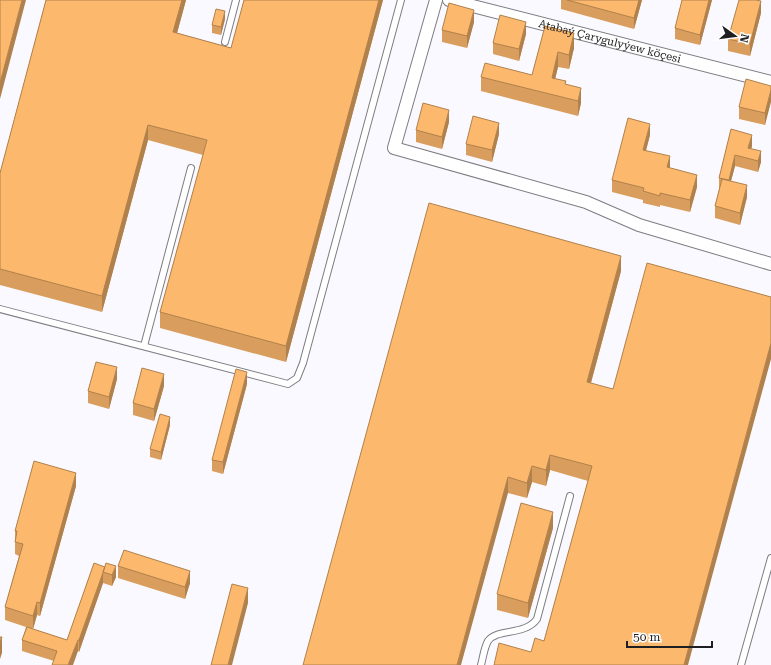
<svg xmlns="http://www.w3.org/2000/svg" width="771" height="665" viewBox="0 0 771 665" font-family="'Roboto Serif',serif">
<style>
.lines{fill:none;stroke-linecap:round;stroke-linejoin:round}
.service-casing{stroke:#7d7d82;stroke-width:8}
.minor-casing{stroke:#7d7d82;stroke-width:14}
.service{stroke:#fff;stroke-width:6}
.minor{stroke:#fff;stroke-width:12}
.wall{fill:#d99e5d}
.shaded-wall{fill:#b0814c}
.building{fill:#fcb86c;stroke:#b0814c}
.labels{text-anchor:middle;dominant-baseline:central;stroke-width:3;stroke-linejoin:round;paint-order:stroke}
.street-label{font-size:11px;fill:#1f1f21;stroke:#fff}
</style>
<rect width="100%" height="100%" fill="#faf9ff"/>
<g class="lines">
<defs>
<path id="service" d="M225 42 236 0
M0 309 288 384 297 378 303 363 401 0
M144 346 191 168
M481 665C483 658 484 648 488 641 497 628 525 636 537 619L570 496
M741 665 771 558"/>
<g id="minor">
<path d="M436 0 394 148 586 202 639 225 771 264"/>
<path id="s1" d="M449 0 771 82"/>
</g>
</defs>
<!-- service casing -->
<use href="#service" class="service-casing"/>
<!-- minor casing -->
<use href="#minor" class="minor-casing"/>
<!-- service -->
<use href="#service" class="service"/>
<!-- minor -->
<use href="#minor" class="minor"/>
</g>
<!-- wall -->
<path class="wall" d="M46 0H186L177 33 231 48 244 0H383L286 362 160 328V312L203 155 148 140 102 312 0 285V173Z
M561 0H642L634 29 561 9Z
M682 0H712L700 45 675 39V28Z
M761 13 750 56 728 51V39Z
M225 19 221 35 212 33V25Z
M474 22 467 48 442 42V30Z
M545 26 574 48 569 69 558 67 555 79 566 84 581 103 578 116 481 91V77L532 75Z
M526 34 519 61 493 54V43Z
M771 86 765 125 739 119V107Z
M449 122 442 149 416 142V130Z
M731 129 752 146 751 149 761 162 758 172 735 166 731 181 747 197 740 225 715 218V206L719 190V178Z
M499 134 492 162 466 155V144Z
M650 135 646 150 670 168 697 187 690 212 660 205V207L643 203V200L612 192V180Z
M621 271 591 383 688 665H494L531 652 544 641 588 481 550 470 546 486 532 482 527 498 508 493 303 665Z
M117 379 109 409 88 403V391Z
M247 384 223 474 212 471V460Z
M164 386 154 421 133 415V403Z
M170 425 161 460 150 457V449Z
M76 486 40 616 37 615 33 629 67 640 94 563 116 577 112 586 103 583 79 652 78 651 54 661 22 651V640L26 627 5 620V607L19 556 15 554V531Z
M553 528 528 618 497 610V594Z
M118 566 190 583 185 599 118 578Z"/>
<!-- shaded-wall -->
<path class="shaded-wall" d="M22 0H26L0 99V83Z
M182 0H186L173 48V32Z
M379 0H383L286 362V346Z
M639 0H642L634 29V18Z
M709 0H712L700 45V35Z
M761 1V13L750 56V44Z
M474 10V22L467 48V36Z
M225 11V19L221 35V27Z
M526 22V34L519 61V49Z
M574 33V48L569 69V55Z
M558 52V67L552 92V78Z
M581 88V103L578 116V101Z
M771 90V102L765 125V113Z
M449 110V122L442 149V137Z
M499 123V134L492 162V150Z
M650 124V135L643 162V150Z
M148 125V140L102 312V296Z
M752 135V146L748 159V148Z
M761 151V162L758 172V161Z
M735 155V166L728 192V181Z
M670 156V168L667 167Z
M697 175V187L690 212V200Z
M747 185V197L740 225V213Z
M621 256V271L587 397V382Z
M771 343V359L688 665H684Z
M117 367V379L109 409V397Z
M247 372V384L223 474V462Z
M164 374V386L154 421V409Z
M170 417V425L161 460V452Z
M550 455V470L546 486V470Z
M532 466V482L527 498V483Z
M76 473V486L40 616V603Z
M508 477V493L461 665H457Z
M553 512V528L528 618V603Z
M116 566V577L112 586V575Z
M190 571V583L185 599V587Z
M103 572V583L79 652V640Z
M248 588V603L232 665H228Z
M37 602V615L33 629V616Z
M2 637V653L0 659V643Z
M78 640V651L73 665H68Z"/>
<!-- building -->
<path class="building" d="M0 0H22L0 83Z
M46 0H182L173 32 231 48 244 0H379L286 346 160 312 207 140 148 125 102 296 0 269V173Z
M567 0H639L634 18Z
M682 0H709L700 35 675 28Z
M739 0H756L761 1 750 44 728 39Z
M449 3 474 10 467 36 442 30Z
M216 9 225 11 221 27 212 25Z
M500 15 526 22 519 49 493 43Z
M545 26 574 33 569 55 558 52 552 78 566 81 565 84 581 88 578 101 481 77 485 63 532 75Z
M746 79 771 86V90L765 113 739 107Z
M423 103 449 110 442 137 416 130Z
M473 116 499 123 492 150 466 144Z
M628 118 650 124 643 150 670 156 667 167 697 175 690 200 660 193V196L643 191 644 188 612 180Z
M731 129 752 135 748 148 761 151 758 161 735 155 729 180 719 178Z
M722 179 747 185 740 213 715 206Z
M429 203 621 256 587 382 613 389 647 263 771 297V343L684 665H494L499 643 531 652 535 638 544 641 592 466 550 455 546 470 532 466 527 483 508 477 457 665H303Z
M96 362 117 367 109 397 88 391Z
M142 368 164 374 154 409 133 403Z
M236 369 247 372 223 462 212 460Z
M160 414 170 417 161 452 150 449Z
M34 461 76 473 40 603 37 602 33 616 5 607 23 544 15 542 17 531H15Z
M521 503 553 512 528 603 497 594Z
M124 550 190 571 185 587 118 566Z
M94 563 105 567 79 640H78L68 665H52L57 651 22 640 27 627 67 640Z
M106 563 116 566 112 575 103 572Z
M232 584 248 588 228 665H211Z
M0 637H2L0 643Z"/>
<g class="labels">
<!-- street labels -->
<g class="street-label">
<text stroke="none"><textPath href="#s1" startOffset="166">Atabaý Çarygulyýew köçesi</textPath></text>
</g>
</g>
<!-- north arrow -->
<g transform="translate(735 36) rotate(104)" stroke="#ffffff" stroke-width="3" paint-order="stroke">
<path d="M0-3L7 15L0 10L-7 15Z" fill="#1f1f21"/>
<text y="-6" font-size="11" font-weight="bold" text-anchor="middle" fill="#1f1f21">N</text>
</g>
<!-- scale -->
<path d="M627 641v6h85v-6" fill="none" stroke="#1f1f21" stroke-width="2"/>
<text x="633" y="641" font-size="12" fill="#1f1f21" stroke="#ffffff" stroke-width="3" paint-order="stroke">50 m</text>
</svg>
